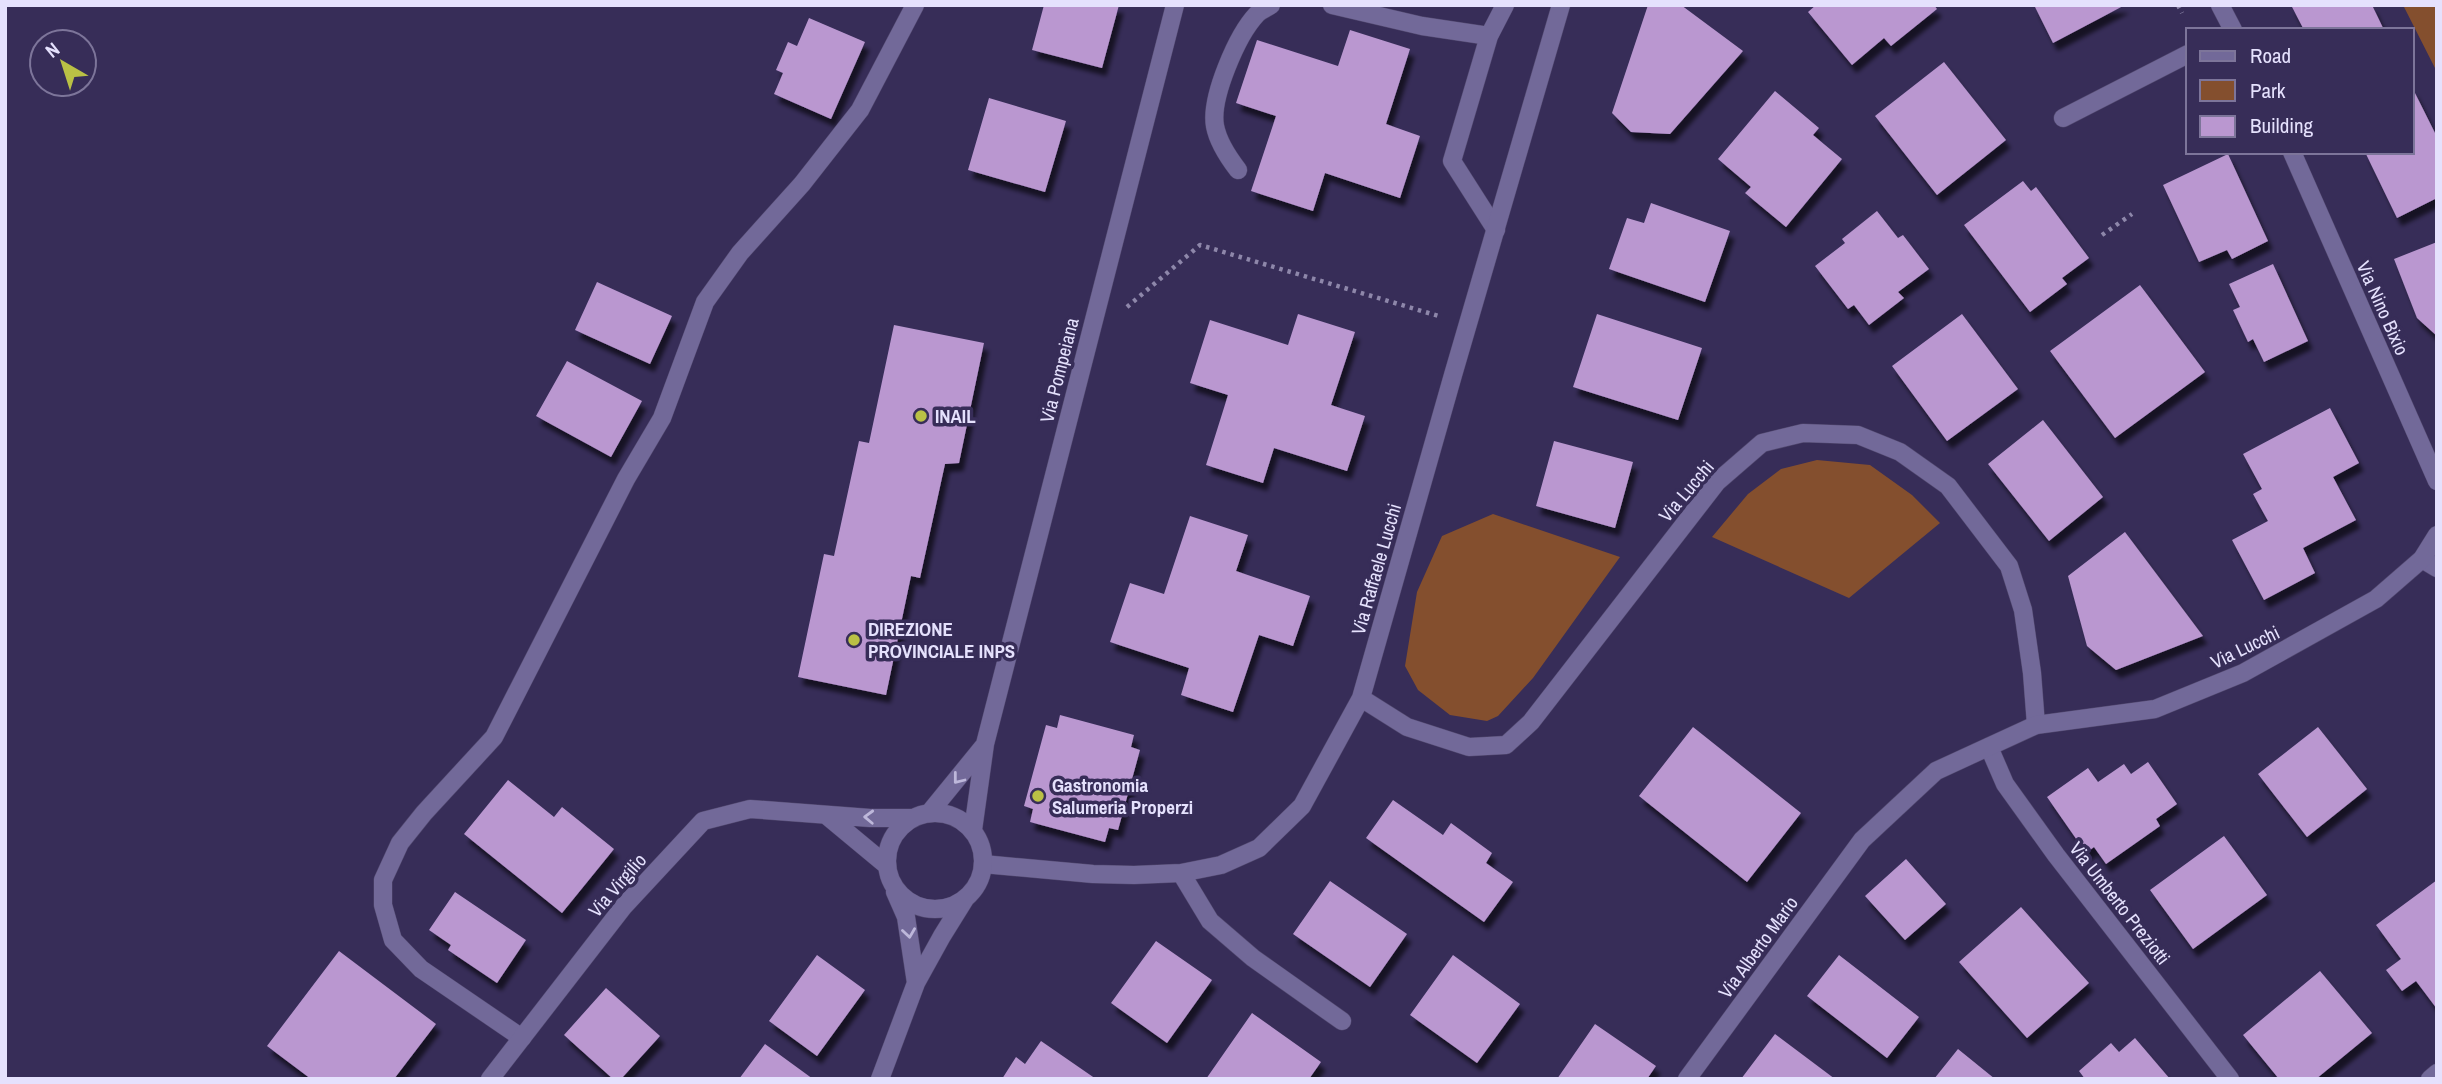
<svg xmlns="http://www.w3.org/2000/svg" width="2442" height="1084" viewBox="0 0 2442 1084" font-family="'Archivo Narrow',sans-serif">
<style>
.green{fill:#844f2e}
.building{fill:#ba97d0;filter:url(#shadow)}
.lines{fill:none;stroke-linecap:round;stroke-linejoin:round}
.lane-casing{stroke:#52496f;stroke-width:19}
.street-casing{stroke:#52496f;stroke-width:19}
.secondary-casing{stroke:#52496f;stroke-width:19}
.path{stroke:#8e87aa;stroke-width:4.5;stroke-dasharray:3.5 5;stroke-linecap:butt}
.lane{stroke:#726999;stroke-width:18}
.street{stroke:#726999;stroke-width:18}
.secondary{stroke:#726999;stroke-width:18}
.oneway{stroke:#bdb7da}
.poi-dot{fill:#bac045;stroke:#372d58;stroke-width:2.5}
.labels{text-anchor:middle;dominant-baseline:central;stroke-width:7;stroke-linejoin:round;paint-order:stroke}
.street-label{font-size:19px;fill:#e5e1fd;stroke:#372d58}
.poi-label{font-size:19px;font-weight:bold;fill:#e5e1fd;stroke:#372d58;text-anchor:start}
</style>
<defs>
<filter id="shadow"><feDropShadow dx="4.5" dy="8" stdDeviation="2" flood-color="#0009"/></filter>
</defs>
<rect width="100%" height="100%" fill="#372d58"/>
<!-- green -->
<path class="green" d="M2403 5H2437V72Z
M1817 460 1870 465 1912 495 1940 523 1849 598 1712 537 1748 494 1781 469Z
M1493 514 1620 557 1533 678 1498 716 1487 721 1450 715 1418 690 1405 666 1417 592 1442 536Z"/>
<!-- building -->
<path class="building" d="M1044 5H1119L1102 68 1032 50Z
M1648 5H1681L1743 51 1670 134 1631 132 1612 113Z
M1816 5H1934L1937 9 1891 46 1884 38 1852 65 1808 12Z
M2034 5H2125L2053 43Z
M2291 5H2372L2384 30H2304Z
M809 18 865 42 831 119 774 94 783 73 776 70 788 42 797 46Z
M1350 30 1410 49 1386 124 1420 136 1400 198 1325 173 1313 211 1251 191 1276 116 1236 103 1257 40 1338 66Z
M1944 62 2006 140 1937 195 1875 116Z
M2412 87 2437 137V198L2397 218 2365 152H2412Z
M1775 91 1819 128 1813 135 1842 159 1786 227 1745 193 1751 187 1718 159Z
M989 98 1066 121 1045 192 968 170Z
M2228 154 2268 241 2232 259 2227 250 2199 262 2163 185Z
M2023 181 2031 191 2036 187 2089 258 2062 278 2067 284 2030 312 1964 225Z
M1651 203 1730 231 1705 302 1609 269 1627 218 1644 223Z
M1877 211 1898 238 1903 235 1929 269 1898 292 1904 298 1869 325 1854 305 1848 309 1815 266 1845 243 1842 239Z
M2437 242V336L2417 318 2394 259Z
M2273 264 2308 341 2264 362 2253 339 2248 342 2233 310 2240 307 2229 284Z
M597 282 672 316 650 364 575 330Z
M2140 285 2205 372 2115 438 2050 351Z
M1298 314 1355 332 1331 405 1365 416 1347 471 1274 448 1263 483 1206 465 1228 395 1190 383 1210 320 1288 345Z
M1597 314 1702 348 1678 420 1573 387Z
M1962 314 2018 389 1947 441 1892 366Z
M894 325 984 343 959 463 945 464 920 578 911 576 886 695 798 677 824 554 834 556 859 441 869 443Z
M567 361 642 401 611 457 536 416Z
M2330 408 2359 463 2333 477 2356 520 2303 548 2315 573 2264 600 2232 540 2268 521 2253 494 2262 489 2243 454Z
M2043 420 2103 497 2049 541 1988 464Z
M1554 441 1633 462 1615 528 1536 506Z
M1190 516 1248 535 1236 571 1310 596 1293 646 1259 635 1233 712 1181 695 1189 668 1110 642 1130 583 1164 594Z
M2125 532 2203 636 2116 670 2087 646 2068 576Z
M1060 715 1134 735 1131 747 1140 750 1118 830 1109 828 1105 842 1030 822 1033 809 1024 806 1046 725 1057 728Z
M1693 727 1801 813 1747 882 1639 796Z
M2318 727 2367 789 2307 837 2258 774Z
M2148 762 2177 804 2156 819 2160 826 2106 864 2094 847 2086 853 2047 797 2088 768 2098 782 2124 764 2131 774Z
M508 780 554 817 562 807 614 849 562 913 464 834Z
M1393 800 1443 835 1451 823 1492 853 1486 863 1513 882 1484 922 1366 838Z
M2224 836 2267 895 2193 949 2150 890Z
M1906 859 1946 904 1905 940 1865 896Z
M2437 880V1009L2416 981 2402 991 2386 970 2401 959 2376 925Z
M1330 881 1407 934 1370 987 1293 934Z
M455 892 526 940 497 983 448 950 451 945 429 930Z
M2021 907 2089 983 2027 1038 1959 962Z
M1156 941 1212 980 1167 1043 1111 1003Z
M339 951 436 1024 394 1079H311L267 1046Z
M817 955 865 990 817 1056 769 1021Z
M1453 955 1520 1004 1477 1063 1410 1015Z
M1839 955 1919 1017 1887 1058 1807 996Z
M2320 971 2372 1033 2316 1079H2279L2243 1035Z
M606 988 660 1036 621 1079H613L564 1035Z
M1252 1013 1321 1062 1309 1079H1206Z
M1595 1024 1656 1066 1647 1079H1557Z
M1775 1034 1835 1079H1741Z
M2135 1038 2170 1079H2085L2079 1071 2111 1043 2119 1052Z
M1041 1041 1096 1079H1002L1016 1057 1025 1064Z
M765 1044 813 1079H739Z
M1958 1049 1995 1079H1934Z"/>
<g class="lines">
<defs>
<path id="lane" d="M1332 5 1422 26 1489 36
M2063 118 2188 54
M1238 170C1228 157 1218 142 1215 126 1210 98 1237 35 1257 14 1261 10 1267 8 1271 5
M1496 230 1452 161 1489 36 1505 5"/>
<path id="street" d="M2220 5 2233 30
M2292 152 2437 481
M2422 559 2437 568
M1361 698 1407 727 1469 747 1506 745 1531 722 1717 482 1762 443 1803 433 1858 435 1900 452 1948 486 2009 566 2023 610 2032 673 2036 725
M1989 747 2005 784 2056 855 2230 1079
M983 864 1093 874 1134 875 1181 873 1221 865 1259 848 1302 806 1361 698 1453 375 1561 5
M1181 873 1210 921 1253 958 1342 1021
M522 1038 421 969 393 940 383 905V880L400 843 424 813 494 737 626 479 662 418 705 302 740 253 802 184 860 110 915 5
M2430 1079 2437 1073"/>
<path id="secondary" d="M930 812 983 747
M887 861a48 48 0 1 1 96 0a48 48 0 1 1-96 0Z
M826 815 885 864
M973 830 985 744 1175 5
M895 892 906 917 916 983
M490 1079 624 906 703 821 750 809 870 818H912
M880 1079 916 983 942 936 965 899
M1687 1079 1862 840 1936 771 2036 725 2155 709 2243 673 2376 599 2422 559 2437 535"/>
</defs>
<!-- lane casing -->
<use href="#lane" class="lane-casing"/>
<!-- street casing -->
<use href="#street" class="street-casing"/>
<!-- secondary casing -->
<use href="#secondary" class="secondary-casing"/>
<!-- path -->
<path class="path" d="M2178 5 2182 13
M2102 235 2132 214
M1127 307 1200 245 1442 317"/>
<!-- lane -->
<use href="#lane" class="lane"/>
<!-- street -->
<use href="#street" class="street"/>
<!-- secondary -->
<use href="#secondary" class="secondary"/>
</g>
<!-- one-way arrows -->
<defs><path id="oneway-chevron" d="M-2-3.5L2.5 0L-2 3.5" fill="none" stroke-width="1.6" stroke-linecap="round" stroke-linejoin="round" transform="scale(1.75)"/></defs>
<g class="oneway">
<use href="#oneway-chevron" transform="translate(958 779) rotate(128)"/>
<use href="#oneway-chevron" transform="translate(869 817) rotate(-178)"/>
<use href="#oneway-chevron" transform="translate(909 933) rotate(82)"/>
</g>
<!-- markers -->
<g class="poi-dot">
<circle cx="921" cy="416" r="7"/>
<circle cx="854" cy="640" r="7"/>
<circle cx="1038" cy="796" r="7"/>
</g>
<g class="labels">
<!-- street labels -->
<g class="street-label">
<text transform="translate(2383 308) rotate(66)">Via Nino Bixio</text>
<text transform="translate(1059 370) rotate(-76)">Via Pompeiana</text>
<text transform="translate(1686 491) rotate(-50)">Via Lucchi</text>
<text transform="translate(1376 569) rotate(-74)">Via Raffaele Lucchi</text>
<text transform="translate(2245 647) rotate(-26)">Via Lucchi</text>
<text transform="translate(617 885) rotate(-49)">Via Virgilio</text>
<text transform="translate(2120 903) rotate(52)">Via Umberto Preziotti</text>
<text transform="translate(1758 947) rotate(-54)">Via Alberto Mario</text>
</g>
<!-- poi labels -->
<g class="poi-label">
<text x="935" y="416">INAIL</text>
<text x="868" y="629">DIREZIONE<tspan x="868" dy="22">PROVINCIALE INPS</tspan></text>
<text x="1052" y="785">Gastronomia<tspan x="1052" dy="22">Salumeria Properzi</tspan></text>
</g>
</g>
<!-- border -->
<rect width="2442" height="1084" fill="none" stroke="#e5e1fd" stroke-width="14"/>
<!-- legend -->
<rect x="2186" y="28" width="228" height="126" fill="#372d58" stroke="#7d759a" stroke-width="2"/>
<rect x="2200" y="51" width="35" height="10" fill="#726999" stroke="#7d759a" stroke-width="2"/>
<text x="2250" y="63" font-size="21" fill="#e5e1fd">Road</text>
<rect x="2200" y="80" width="35" height="21" fill="#844f2e" stroke="#7d759a" stroke-width="2"/>
<text x="2250" y="98" font-size="21" fill="#e5e1fd">Park</text>
<rect x="2200" y="116" width="35" height="21" fill="#ba97d0" stroke="#7d759a" stroke-width="2"/>
<text x="2250" y="133" font-size="21" fill="#e5e1fd">Building</text>
<!-- north arrow -->
<g transform="translate(63 63) rotate(321)"><circle r="33" fill="#372d58" stroke="#7d759a" stroke-width="2"/>
<path d="M0-5L12 26L0 18L-12 26Z" fill="#bac045"/>
<text y="-10" font-size="19" font-weight="bold" text-anchor="middle" fill="#e5e1fd">N</text>
</g>
</svg>
